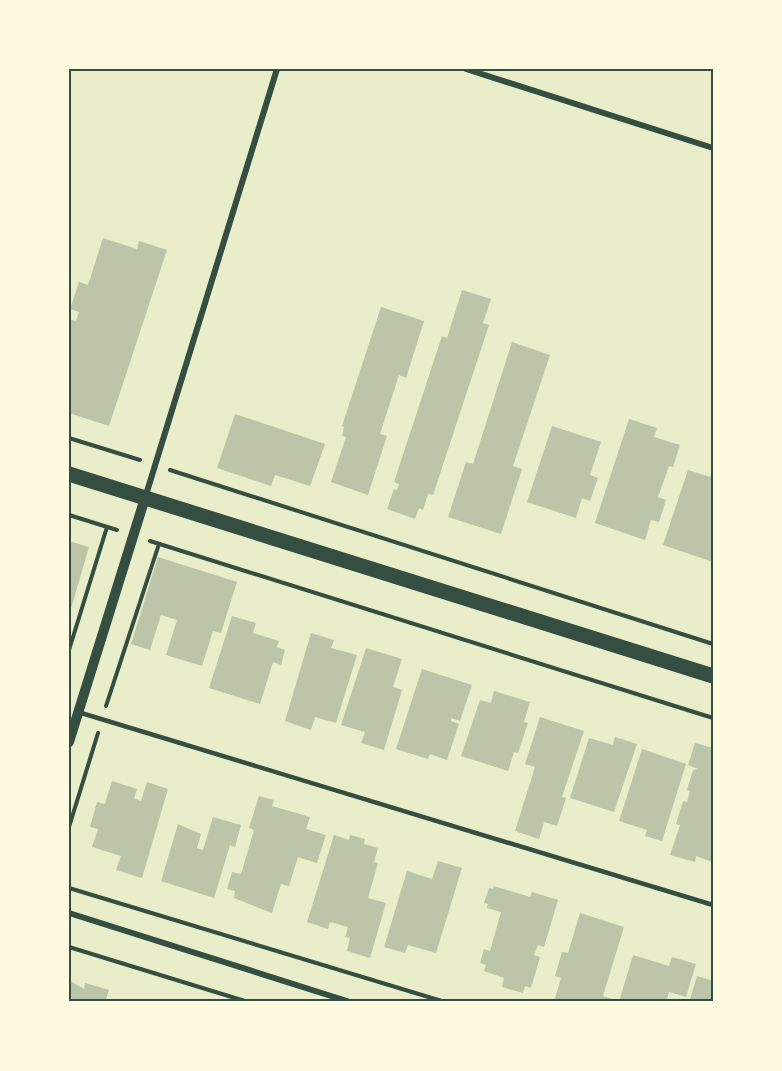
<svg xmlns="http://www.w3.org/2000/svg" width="782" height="1071" viewBox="0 0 782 1071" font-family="'Varela Round',sans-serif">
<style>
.building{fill:#bcc5a7}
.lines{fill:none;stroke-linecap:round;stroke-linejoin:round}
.path{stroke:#344e41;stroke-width:4}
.service{stroke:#344e41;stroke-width:4.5}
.minor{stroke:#344e41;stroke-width:6}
.tertiary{stroke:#344e41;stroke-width:10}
.primary{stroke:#344e41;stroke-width:15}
.neatline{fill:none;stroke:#344e41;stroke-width:2}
</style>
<rect width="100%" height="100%" fill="#e9edc9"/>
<!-- building -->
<path class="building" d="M103 238 137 249 139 241 167 250 109 426 69 413V319L76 321 79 312 70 309 79 282 88 285Z
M462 290 491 299 483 323 489 325 433 495 428 494 423 510 419 508 415 519 387 509 394 489 397 490 399 484 394 482 442 336 447 338Z
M381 307 424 321 406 378 399 375 380 434 387 436 368 495 331 482 346 437 342 436 344 427 342 426Z
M512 342 550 355 513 466 522 469 501 534 448 517 466 462 473 464Z
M235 414 325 444 310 486 275 475 271 486 217 468Z
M629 419 657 428 654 437 680 445 673 467 669 466 658 497 666 500 659 522 651 520 645 540 595 523Z
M552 426 601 442 590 475 598 478 590 501 582 498 576 518 527 502Z
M713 469V562L663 545 688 470 710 477Z
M69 541 89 547 70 612H69Z
M158 557 237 582 221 633 213 631 202 666 166 655 177 620 161 615 150 650 131 644Z
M232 616 256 623 253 633 279 641 277 647 285 650 281 665 273 662 260 704 209 688Z
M311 633 334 640 331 648 357 655 336 723 315 717 311 730 285 721Z
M366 648 402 659 393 687 402 690 384 750 361 743 365 732 341 725Z
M422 669 472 685 460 721 451 718V721L459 724 447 760 430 754 428 759 396 749Z
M494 691 530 702 524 722 528 723 518 753 514 752 508 771 461 756 480 700 491 703Z
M540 717 584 731 562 797 566 798 557 826 544 822 539 839 515 831 535 767 525 764Z
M615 737 637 744 614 812 570 798 589 738 613 745Z
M695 743 713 748V862L696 856 695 862 670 855 680 825 676 824 683 801 687 802 690 791 687 790 693 770 698 769 688 765Z
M642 749 686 764 662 841 645 836 647 830 619 821Z
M112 781 137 789 134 798 141 801 147 782 168 789 142 878 116 870 121 856 92 847 98 829 90 827 97 802 105 804Z
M259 796 274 800 272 806 310 817 306 829 326 835 317 863 298 857 289 886 281 884 272 913 234 898 235 891 227 889 232 872 241 874 254 830 249 828Z
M213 817 241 825 235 847 230 845 214 898 161 881 178 824 201 834 197 848 203 850Z
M334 835 349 840 350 835 365 839 364 844 378 848 374 862 378 863 368 898 386 903 370 958 347 951 350 938 345 937 348 927 330 922 328 929 307 922Z
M438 861 462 868 436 953 408 945 405 953 384 947 407 871 432 879Z
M494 886 530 897 532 892 558 900 544 947 538 945 534 955 540 957 531 988 525 986 523 993 502 987 504 978 484 971 486 965 480 963 484 949 490 951 501 912 487 908 488 904 484 903 489 888 493 889Z
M580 913 624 927 603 996 615 1000 614 1002H554L561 978 555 976 562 952 568 953Z
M633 955 669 966 672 957 696 964 686 997 669 992 666 1002H619Z
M697 976 713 981V1002H693L690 999Z
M69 980 84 989 85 983 109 990 105 1002H69Z"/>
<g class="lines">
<!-- path -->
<path class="path" d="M69 438 140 460
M170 470 713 644
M69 515 117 530
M150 541 713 718
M69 650 107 527
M106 706 159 544
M69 827 98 733
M69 888 445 1002
M69 947 248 1002"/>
<!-- service -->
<path class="service" d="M78 712 713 905"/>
<!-- minor -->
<path class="minor" d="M466 69 713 148
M145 498 277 69
M69 913 350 1002"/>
<!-- tertiary -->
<path class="tertiary" d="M69 742 145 498"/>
<!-- primary -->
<path class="primary" d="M69 474 713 676"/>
</g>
<!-- border -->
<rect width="782" height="1071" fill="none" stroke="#fefae0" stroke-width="141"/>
<rect x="70" y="70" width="642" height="930" class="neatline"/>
</svg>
